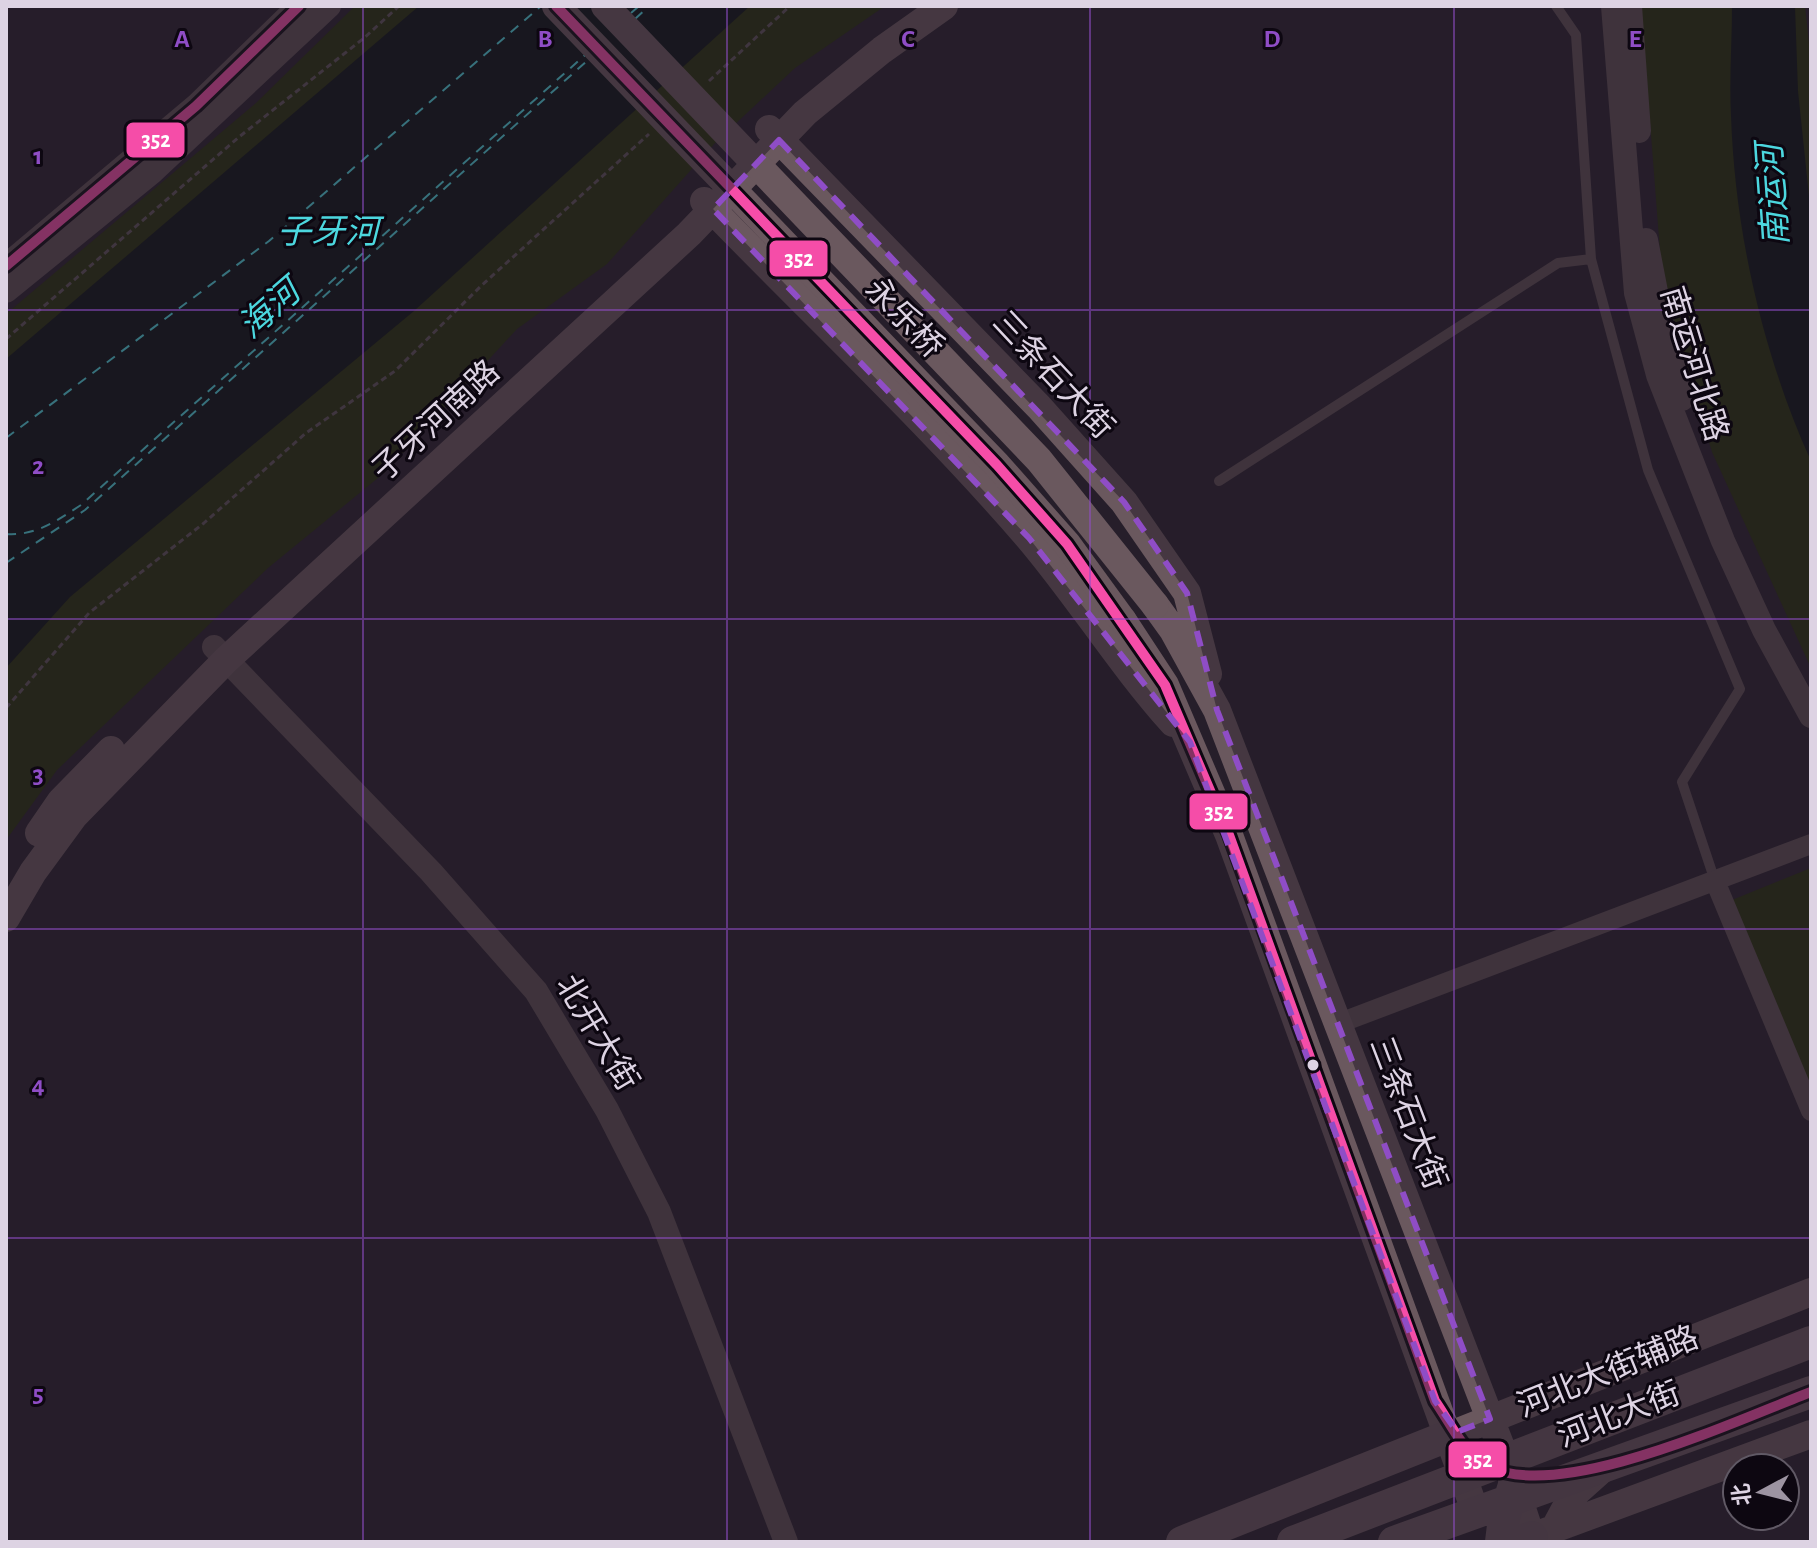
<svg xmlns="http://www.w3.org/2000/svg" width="1817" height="1548" viewBox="0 0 1817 1548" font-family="'Alegreya Sans','Noto Sans SC',sans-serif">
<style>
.green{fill:#252f09}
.water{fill:#081112}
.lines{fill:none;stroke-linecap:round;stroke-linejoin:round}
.ferry{stroke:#4cd7df;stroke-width:2;stroke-dasharray:10 8;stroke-linecap:butt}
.path{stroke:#5d5359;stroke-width:3;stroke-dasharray:6 4;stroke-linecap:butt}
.service{stroke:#5d4e53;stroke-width:10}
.minor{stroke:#5d4e53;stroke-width:20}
.tertiary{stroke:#5d4e53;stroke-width:24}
.secondary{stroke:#6a585e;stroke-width:28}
.primary{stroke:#68555d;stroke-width:32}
.secondary-bridge{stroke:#6a585e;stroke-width:28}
.bus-1-casing{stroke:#0d0711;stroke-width:16}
.bus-1{stroke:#f54da8;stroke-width:10}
.marked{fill:none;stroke:#8f4dc6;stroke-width:6;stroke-dasharray:16 10;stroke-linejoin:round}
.grid{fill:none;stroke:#8f4dc6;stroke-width:2;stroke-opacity:0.55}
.bus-dot{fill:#ddd3e3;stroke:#0d0711;stroke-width:3}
.labels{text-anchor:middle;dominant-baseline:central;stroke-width:6;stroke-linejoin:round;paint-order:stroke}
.street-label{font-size:32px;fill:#ddd3e3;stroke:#0d0711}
.water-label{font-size:34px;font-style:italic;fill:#4cd7df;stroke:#0d0711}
.grid-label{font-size:26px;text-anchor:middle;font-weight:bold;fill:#8f4dc6;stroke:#0d0711;stroke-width:6;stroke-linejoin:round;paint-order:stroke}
.line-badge{stroke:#0d0711;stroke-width:3}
.badge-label{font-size:22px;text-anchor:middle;font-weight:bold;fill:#fff}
</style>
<rect width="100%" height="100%" fill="#261e2a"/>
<!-- green -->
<path class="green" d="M355 6H885L795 68 715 143 607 264 517 329 384 473 268 568 57 770 6 840V314L256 103Z
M1641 6H1805L1811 62V668L1712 452 1663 289Z
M1811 868V1093L1732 900Z"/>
<!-- water -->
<path class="water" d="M419 6H750L414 311 70 597 6 668V359Z
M1732 6H1795L1798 91 1811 215V461C1763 355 1735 233 1731 116 1729 80 1732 43 1732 6Z"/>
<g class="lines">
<!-- ferry -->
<path class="ferry" d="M631 13 639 6
M635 19 649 6
M6 438 269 241 541 6
M6 534C36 536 56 521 81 505L585 55
M6 563 85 510 588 60"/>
<!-- path -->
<path class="path" d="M709 81 790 6
M6 339 239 137 364 38 399 6
M6 708 89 613 204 523 306 433 395 371 481 286 649 134"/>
<!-- service -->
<path class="service" d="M1556 6 1576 35 1591 259 1648 470 1740 689 1682 782 1715 881
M1219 481 1558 263 1591 259"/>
<!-- minor -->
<path class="minor" d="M1715 881 1811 1111
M1337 1024 1811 844"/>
<!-- tertiary -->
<path class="tertiary" d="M1613 6 1636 293 1658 375 1723 541 1764 630 1811 716
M1630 6 1639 131
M1646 240 1663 328 1682 399
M6 266 196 106 299 6
M6 291 151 173 329 6
M214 647 431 872 536 991 607 1110 659 1212 786 1542"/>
<!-- secondary -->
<path class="secondary" d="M769 129 1039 407 1124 502 1187 593 1208 674
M704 201C812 313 926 419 1028 537 1079 597 1120 664 1173 723
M1155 605 1173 630 1217 710 1506 1460 1533 1542
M1123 621 1165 685 1229 835 1476 1513
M39 833 61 801 111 750
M6 918 33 872 74 816 226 660 689 234 805 113 882 50 944 6
M1448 1436 1811 1292
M1532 1537 1811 1434
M1550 1537 1572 1496 1601 1470"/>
<!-- primary -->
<path class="primary" d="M1182 1542 1448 1436
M1293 1542 1811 1342
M1394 1542 1811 1392
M1501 1542 1504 1517 1514 1485
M1519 1542 1532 1537"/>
<!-- secondary-bridge -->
<path class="secondary-bridge" d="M556 6 997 465 1067 544 1123 621
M605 6 1039 460 1155 605"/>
<defs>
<path id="bus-1" d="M556 6 997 465 1067 544 1165 685 1229 835 1435 1401C1450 1422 1464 1455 1489 1467 1563 1502 1737 1420 1811 1392
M6 266 196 106 299 6"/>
</defs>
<!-- bus-1 casing -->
<use href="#bus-1" class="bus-1-casing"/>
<!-- bus-1 -->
<use href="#bus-1" class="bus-1"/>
</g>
<!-- marked area -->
<path d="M0 0H1817V1548H0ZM779 140 1124 502 1187 593 1217 710 1490 1419 1457 1432 1435 1401 1190 742 1029 538 713 209Z" fill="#261e2a" fill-opacity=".55" fill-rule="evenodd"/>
<path class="marked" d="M779 140 1124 502 1187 593 1217 710 1490 1419 1457 1432 1435 1401 1190 742 1029 538 713 209Z"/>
<!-- grid -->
<path class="grid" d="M363 6V1542M727 6V1542M1090 6V1542M1454 6V1542M6 310H1811M6 619H1811M6 929H1811M6 1238H1811"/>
<!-- markers -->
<circle class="bus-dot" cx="1313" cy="1065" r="7"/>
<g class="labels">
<!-- street labels -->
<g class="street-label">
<text transform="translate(904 318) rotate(46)">永乐桥</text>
<text transform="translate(1694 364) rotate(73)">南运河北路</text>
<text transform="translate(1053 375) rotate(47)">三条石大街</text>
<text transform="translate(436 421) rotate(-43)">子牙河南路</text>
<text transform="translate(597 1033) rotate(59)">北开大街</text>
<text transform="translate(1408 1113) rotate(69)">三条石大街</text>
<text transform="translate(1608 1372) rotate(-22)">河北大街辅路</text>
<text transform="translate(1619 1415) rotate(-21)">河北大街</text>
</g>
<!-- water labels -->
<g class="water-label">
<text transform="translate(1774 195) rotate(-94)">南运河</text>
<text x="328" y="233">子牙河</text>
<text transform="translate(270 310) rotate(-41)">海河</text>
</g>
</g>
<g class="grid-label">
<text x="182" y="47">A</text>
<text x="545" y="47">B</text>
<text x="908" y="47">C</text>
<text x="1272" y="47">D</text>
<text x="1635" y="47">E</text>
<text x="38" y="164">1</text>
<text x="38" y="474">2</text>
<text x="38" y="783">3</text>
<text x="38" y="1093">4</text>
<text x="38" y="1402">5</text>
</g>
<g class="line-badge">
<rect x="125" y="121" width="61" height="38" rx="8" fill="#f54da8"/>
<rect x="768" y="239" width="61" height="39" rx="8" fill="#f54da8"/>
<rect x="1188" y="792" width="61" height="39" rx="8" fill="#f54da8"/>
<rect x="1447" y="1440" width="61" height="39" rx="8" fill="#f54da8"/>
</g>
<g class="badge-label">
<text x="156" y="147">352</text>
<text x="799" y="266">352</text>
<text x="1219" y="819">352</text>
<text x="1478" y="1467">352</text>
</g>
<!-- border -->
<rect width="1817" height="1548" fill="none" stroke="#ddd3e3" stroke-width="16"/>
<!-- north arrow -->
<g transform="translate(1761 1492) rotate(263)"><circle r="38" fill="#0d0711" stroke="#605965" stroke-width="2"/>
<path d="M0-6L14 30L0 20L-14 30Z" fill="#9d94a2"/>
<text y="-12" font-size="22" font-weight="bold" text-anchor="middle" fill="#ddd3e3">北</text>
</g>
</svg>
